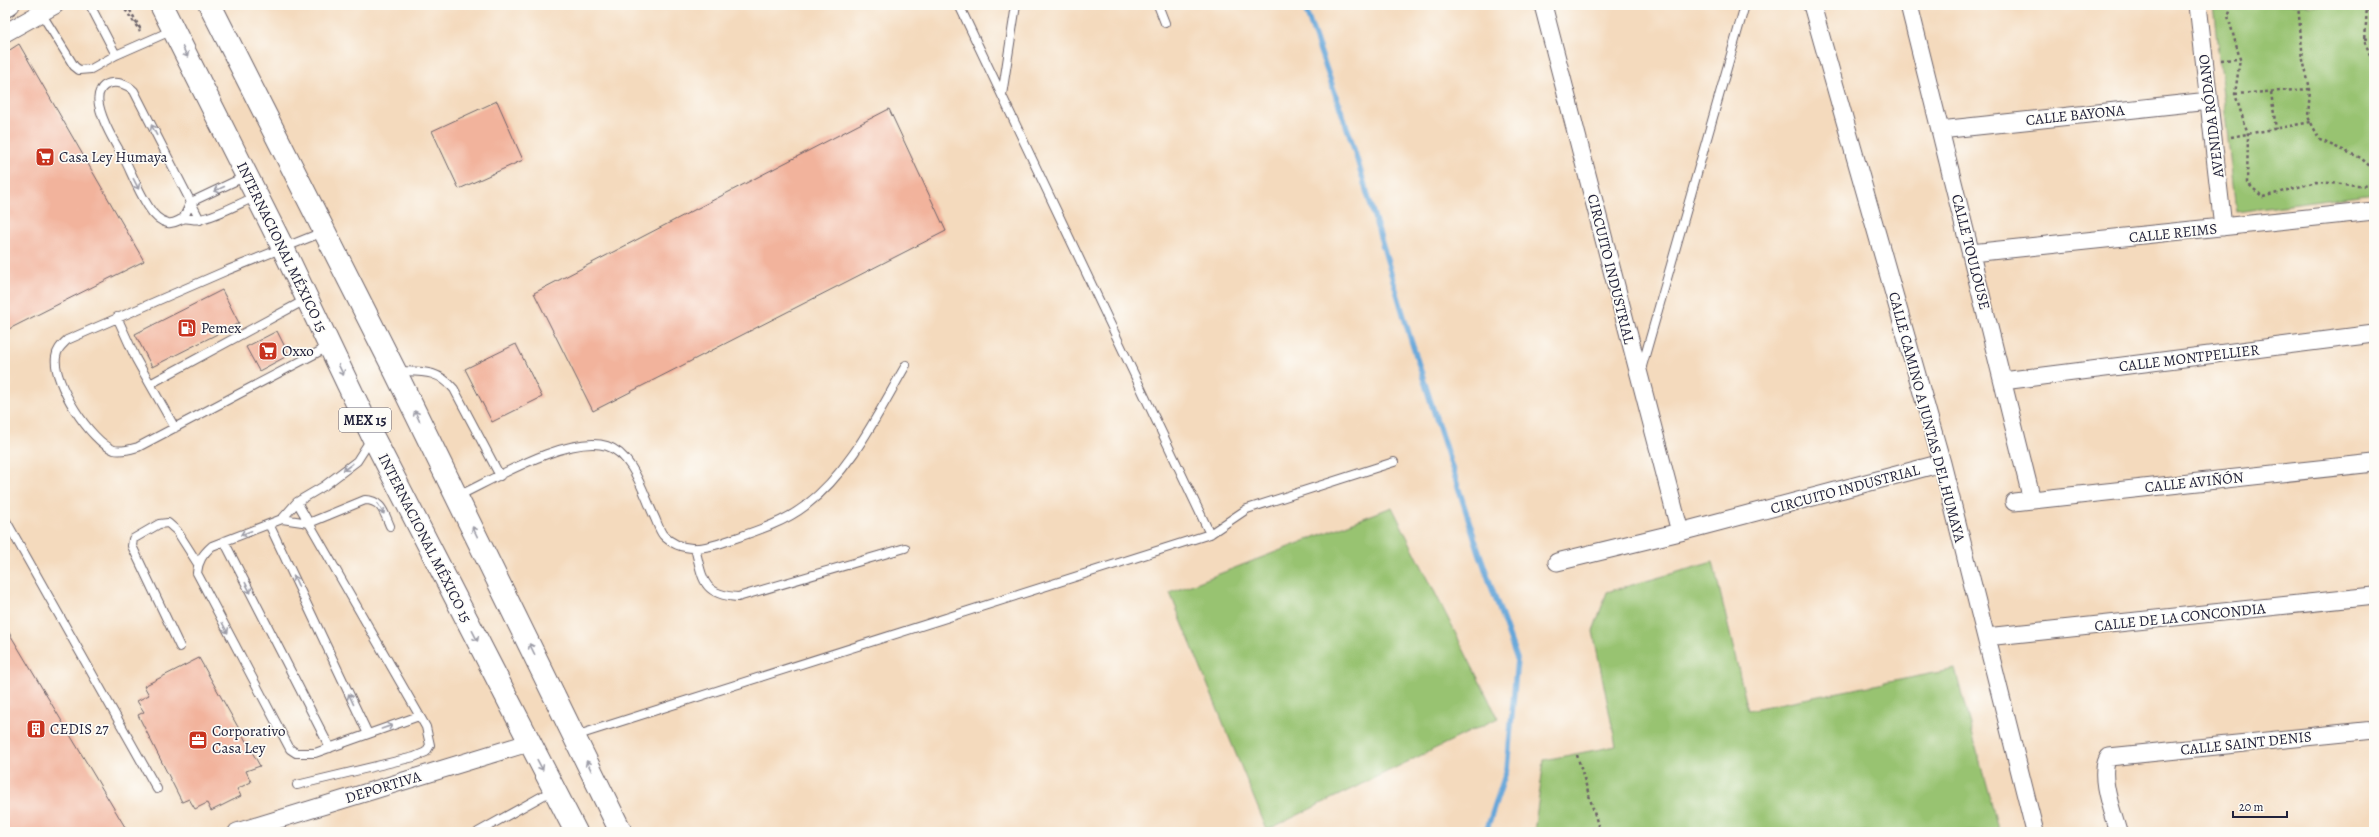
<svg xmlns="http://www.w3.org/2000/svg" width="2379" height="837" viewBox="0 0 2379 837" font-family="Alegreya,serif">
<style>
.green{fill:#98c371;stroke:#5d7256}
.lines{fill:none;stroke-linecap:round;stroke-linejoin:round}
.stream{stroke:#65a6d9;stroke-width:5.5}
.building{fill:#f2b39c}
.service-casing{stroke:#6c6268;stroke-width:10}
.minor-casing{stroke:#6c6268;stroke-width:19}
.primary-casing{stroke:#6c6268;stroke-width:24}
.path{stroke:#6c6268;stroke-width:2.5;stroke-dasharray:3 3;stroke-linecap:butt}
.service{stroke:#fff;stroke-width:8}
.minor{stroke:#fff;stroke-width:17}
.primary{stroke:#fff;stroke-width:22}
.oneway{stroke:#9c9ca7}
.labels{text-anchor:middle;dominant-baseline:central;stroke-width:3.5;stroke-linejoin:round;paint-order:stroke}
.shield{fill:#fdfcf7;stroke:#646373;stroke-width:1}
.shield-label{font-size:14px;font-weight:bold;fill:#22223b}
.street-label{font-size:15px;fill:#22223b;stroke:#fdfcf7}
.poi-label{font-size:15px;fill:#22223b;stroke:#fdfcf7;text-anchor:start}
</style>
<rect width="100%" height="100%" fill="#fdfcf7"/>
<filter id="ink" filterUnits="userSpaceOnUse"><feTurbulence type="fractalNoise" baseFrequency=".025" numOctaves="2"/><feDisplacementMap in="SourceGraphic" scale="8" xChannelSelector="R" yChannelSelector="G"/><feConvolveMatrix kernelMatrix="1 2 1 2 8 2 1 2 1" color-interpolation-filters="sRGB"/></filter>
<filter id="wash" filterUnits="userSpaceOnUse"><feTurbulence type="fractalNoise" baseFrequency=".012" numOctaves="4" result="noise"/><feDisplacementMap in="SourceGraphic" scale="16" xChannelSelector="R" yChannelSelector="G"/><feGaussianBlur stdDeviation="0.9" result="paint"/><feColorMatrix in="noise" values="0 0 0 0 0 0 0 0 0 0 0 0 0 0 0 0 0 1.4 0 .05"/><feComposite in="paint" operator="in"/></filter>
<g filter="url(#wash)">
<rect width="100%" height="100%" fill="#f4dabd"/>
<!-- green -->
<path class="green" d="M2213 5H2374V194L2236 212Z
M1392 507 1498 718 1267 830 1170 593Z
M1713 562 1748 710 1955 669 1999 832H1534L1544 760 1616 746 1593 631 1607 592Z"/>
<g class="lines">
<!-- stream -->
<path class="stream" d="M1304 5 1351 139 1410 337 1478 549 1517 659 1507 769 1486 832"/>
</g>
<g id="blocks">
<!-- building -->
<path class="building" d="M19 44 144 261 5 331V53Z
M497 101 523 160 459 189 432 131Z
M889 109 946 231 593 411 534 293Z
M222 290 239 323 152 367 135 334Z
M277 331 289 355 259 371 246 347Z
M516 344 542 397 492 422 465 369Z
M5 626 128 832H5Z
M199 658 260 766 246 771 251 782 237 789 241 796 211 811 207 803 195 809 189 799 182 802 138 715 144 712 137 701 149 695 144 686Z"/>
</g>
</g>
<g filter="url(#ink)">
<use href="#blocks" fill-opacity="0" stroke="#6c6268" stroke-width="1"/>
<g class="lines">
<defs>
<path id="service" d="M90 5 116 55
M1158 5 1165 23
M41 13 74 66 79 70 91 69 116 55 173 30
M1002 95 1016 5
M183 219 191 202 246 176
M200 220 134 91C120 77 94 80 99 105 103 124 116 145 126 162 133 177 139 192 148 206 152 213 159 221 168 223 174 224 177 221 182 219 188 217 195 221 200 219 218 216 240 203 257 196
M323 232 228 270 67 340C62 345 57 349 56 357 52 382 91 442 114 450 122 452 131 449 138 447L328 347
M117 317 136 359 150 384
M1641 370 1745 5
M397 371C422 372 437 369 454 389L500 476
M175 428 150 384 307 299
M458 496C494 479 569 434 607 446 633 454 643 493 654 516 657 522 659 530 663 535 681 554 706 549 727 541 753 532 783 523 805 506 851 471 877 415 906 365
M297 502 426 727 430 745 426 752 414 757 297 785
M5 519 157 789
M282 519 297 502 324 486 357 461 371 439
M269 524 368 734
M390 526C384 512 381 500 365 500L309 523 282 519 212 546C203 554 198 561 197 573L290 749 296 753H315L419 716
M1210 534 1247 509 1394 462
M224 541 330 748
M695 548C703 579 702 595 738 597L905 548
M180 647 132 546 133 539 159 524 168 523 177 531 198 564
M575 736 1210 534 959 5
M478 832 553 790"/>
<path id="minor" d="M1543 5 1680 532 1557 562
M1812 5 1942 463 2035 832
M1909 5 2032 500
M2198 5 2223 227
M5 9 11 5
M5 33 55 5
M1940 130 2209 101
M1971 253 2374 211
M2003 381 2374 334
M2014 502 2374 463
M1680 532 1942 463
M1986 637 2374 596
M237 832 528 743
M2118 832C2113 814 2097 773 2109 757L2374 730"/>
<path id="primary" d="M161 5 283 248 373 437 576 832
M210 5 395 371 621 832"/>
</defs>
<!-- service casing -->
<use href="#service" class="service-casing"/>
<!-- minor casing -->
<use href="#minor" class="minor-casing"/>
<!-- primary casing -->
<use href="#primary" class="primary-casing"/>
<!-- path -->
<path class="path" d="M122 5 140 31
M127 5 141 30
M2232 5 2228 16 2240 59 2235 94 2248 134 2247 183 2263 197 2316 182 2369 186 2374 181
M2298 5 2303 60 2310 89 2308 117 2320 140 2361 158 2374 170
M2367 5 2365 42 2374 65
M2365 39 2374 38
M2221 60 2240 59
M2271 92 2276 129
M2235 94 2310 89
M2231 137 2311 122
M1577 755 1600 832"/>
<!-- service -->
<use href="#service" class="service"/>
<!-- minor -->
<use href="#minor" class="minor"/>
<!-- primary -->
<use href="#primary" class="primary"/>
</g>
<!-- one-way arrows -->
<defs><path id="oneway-shaft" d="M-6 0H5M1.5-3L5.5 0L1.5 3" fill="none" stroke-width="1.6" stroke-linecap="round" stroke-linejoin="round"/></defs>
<g class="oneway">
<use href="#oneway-shaft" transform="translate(185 52) rotate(63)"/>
<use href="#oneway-shaft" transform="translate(154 130) rotate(-117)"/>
<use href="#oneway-shaft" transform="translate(136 184) rotate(63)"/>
<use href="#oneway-shaft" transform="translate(219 189) rotate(155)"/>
<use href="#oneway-shaft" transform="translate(341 370) rotate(64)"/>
<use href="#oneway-shaft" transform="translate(417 416) rotate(-116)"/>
<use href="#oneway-shaft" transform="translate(348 467) rotate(143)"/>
<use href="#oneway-shaft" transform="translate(381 509) rotate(58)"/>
<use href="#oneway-shaft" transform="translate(475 532) rotate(-116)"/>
<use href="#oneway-shaft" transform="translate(246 533) rotate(159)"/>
<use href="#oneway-shaft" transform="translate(296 581) rotate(-115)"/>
<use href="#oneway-shaft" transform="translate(248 588) rotate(63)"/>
<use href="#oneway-shaft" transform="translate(225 628) rotate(62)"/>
<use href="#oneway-shaft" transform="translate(475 636) rotate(63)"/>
<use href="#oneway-shaft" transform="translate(532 649) rotate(-116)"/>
<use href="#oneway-shaft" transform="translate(351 699) rotate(-115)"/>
<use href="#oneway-shaft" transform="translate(387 727) rotate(-19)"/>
<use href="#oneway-shaft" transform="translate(540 765) rotate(62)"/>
<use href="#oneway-shaft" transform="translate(589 766) rotate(-116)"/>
</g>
</g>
<!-- icons -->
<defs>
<symbol id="supermarket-square" viewBox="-11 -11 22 22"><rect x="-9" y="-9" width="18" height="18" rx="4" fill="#c8321e" stroke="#fdfcf7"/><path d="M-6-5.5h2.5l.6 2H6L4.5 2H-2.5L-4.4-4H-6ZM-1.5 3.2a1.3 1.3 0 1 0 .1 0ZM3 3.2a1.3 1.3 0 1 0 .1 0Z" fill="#fff"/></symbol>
<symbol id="fuel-square" viewBox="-11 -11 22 22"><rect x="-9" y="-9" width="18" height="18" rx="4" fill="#c8321e" stroke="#fdfcf7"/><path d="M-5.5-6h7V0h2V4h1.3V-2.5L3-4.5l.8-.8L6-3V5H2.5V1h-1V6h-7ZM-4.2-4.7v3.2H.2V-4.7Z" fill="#fff"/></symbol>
<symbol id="building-square" viewBox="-11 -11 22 22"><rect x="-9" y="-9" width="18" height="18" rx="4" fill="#c8321e" stroke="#fdfcf7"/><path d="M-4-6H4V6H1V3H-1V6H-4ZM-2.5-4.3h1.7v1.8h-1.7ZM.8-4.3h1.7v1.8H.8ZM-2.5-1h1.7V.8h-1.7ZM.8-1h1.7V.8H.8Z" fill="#fff"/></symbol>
<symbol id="office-square" viewBox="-11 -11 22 22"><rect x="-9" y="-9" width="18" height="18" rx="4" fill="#c8321e" stroke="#fdfcf7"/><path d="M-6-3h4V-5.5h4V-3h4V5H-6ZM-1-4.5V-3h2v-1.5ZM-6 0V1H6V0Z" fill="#fff"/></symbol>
</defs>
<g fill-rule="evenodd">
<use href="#supermarket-square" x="34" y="146" width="22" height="22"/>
<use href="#fuel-square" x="176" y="317" width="22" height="22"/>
<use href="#supermarket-square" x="257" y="340" width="22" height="22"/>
<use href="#building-square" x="25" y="718" width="22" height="22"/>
<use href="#office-square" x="187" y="729" width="22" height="22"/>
</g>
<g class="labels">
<!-- shield labels -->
<rect class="shield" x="339" y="408" width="52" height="24" rx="3"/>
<g class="shield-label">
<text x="365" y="420">MEX 15</text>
</g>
<!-- street labels -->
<g class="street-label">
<text transform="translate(2075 115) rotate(-6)">CALLE BAYONA</text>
<text transform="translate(2211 116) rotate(-97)">AVENIDA RÓDANO</text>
<text transform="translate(2173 233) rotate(-6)">CALLE REIMS</text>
<text transform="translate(282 247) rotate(64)">INTERNACIONAL MÉXICO 15</text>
<text transform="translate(1971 252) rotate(76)">CALLE TOULOUSE</text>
<text transform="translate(1611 269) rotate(76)">CIRCUITO INDUSTRIAL</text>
<text transform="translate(2189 358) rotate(-7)">CALLE MONTPELLIER</text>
<text transform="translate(1927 417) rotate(75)">CALLE CAMINO A JUNTAS DEL HUMAYA</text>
<text transform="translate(2194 482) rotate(-6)">CALLE AVIÑÓN</text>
<text transform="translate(1845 489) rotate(-15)">CIRCUITO INDUSTRIAL</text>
<text transform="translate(425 538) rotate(63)">INTERNACIONAL MÉXICO 15</text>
<text transform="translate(2180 617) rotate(-6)">CALLE DE LA CONCONDIA</text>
<text transform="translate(2246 743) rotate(-6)">CALLE SAINT DENIS</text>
<text transform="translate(383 787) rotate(-17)">DEPORTIVA</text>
</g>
<!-- poi labels -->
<g class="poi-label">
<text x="59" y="157">Casa Ley Humaya</text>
<text x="201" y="328">Pemex</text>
<text x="282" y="351">Oxxo</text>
<text x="50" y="729">CEDIS 27</text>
<text x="212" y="731">Corporativo<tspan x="212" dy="17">Casa Ley</tspan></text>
</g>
</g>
<!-- margin -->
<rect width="2379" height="837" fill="none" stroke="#fdfcf7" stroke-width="20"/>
<!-- scale -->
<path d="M2233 811v6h54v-6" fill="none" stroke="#22223b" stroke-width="2"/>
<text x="2239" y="811" font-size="12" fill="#22223b" stroke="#fdfcf7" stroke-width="3" paint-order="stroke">20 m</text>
</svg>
